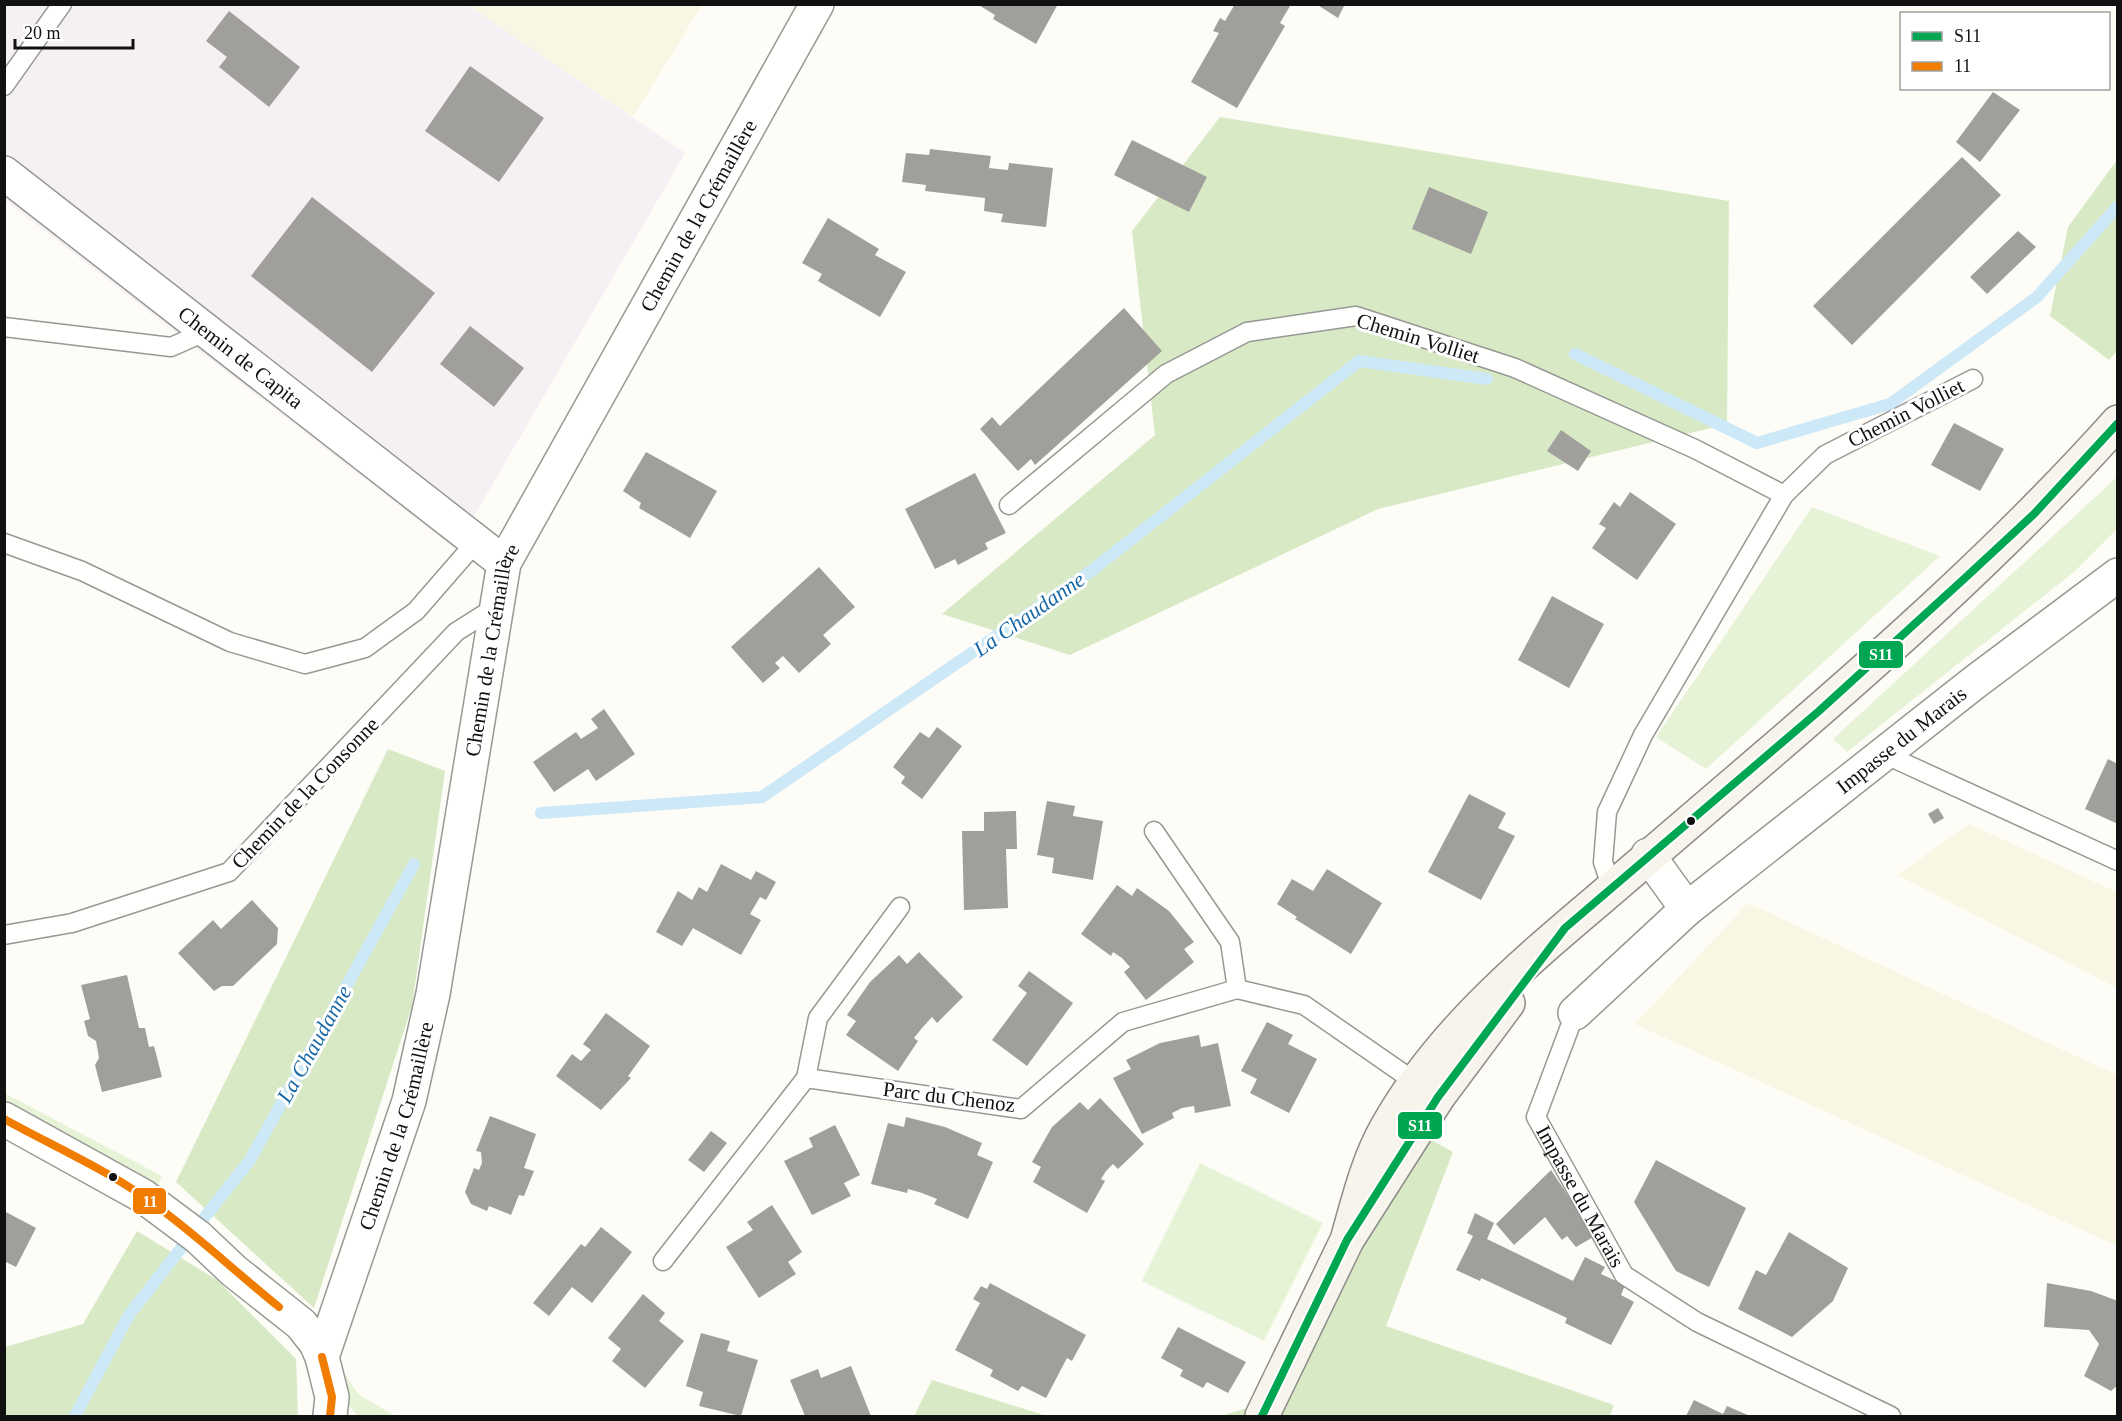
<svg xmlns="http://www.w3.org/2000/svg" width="2122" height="1421" viewBox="0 0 2122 1421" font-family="Georgia,serif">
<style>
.industrial{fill:#f5f0f3}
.farmland{fill:#f9f7e4}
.green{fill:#e7f3d7}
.forest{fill:#d8eac5}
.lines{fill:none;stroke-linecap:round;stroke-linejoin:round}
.stream{stroke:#cde8f7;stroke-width:12}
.building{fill:#a19f9c}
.lane-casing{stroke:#979795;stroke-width:21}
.street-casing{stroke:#979795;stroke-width:36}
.secondary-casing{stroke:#8e8d8b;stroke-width:36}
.lane{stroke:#fffffe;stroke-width:18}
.street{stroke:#fffffe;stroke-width:33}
.secondary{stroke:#f6f4eb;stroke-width:33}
.bus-1-casing{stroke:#fff;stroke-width:12}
.bus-2-casing{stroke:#fff;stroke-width:12}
.bus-1{stroke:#00a651;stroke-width:8}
.bus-2{stroke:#f07d00;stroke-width:8}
.bus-dot{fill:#111;stroke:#fff;stroke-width:2}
.labels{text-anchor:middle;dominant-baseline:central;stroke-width:6;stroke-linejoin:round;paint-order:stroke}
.street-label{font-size:21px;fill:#111;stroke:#fff}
.water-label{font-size:22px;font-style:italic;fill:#1768a6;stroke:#fff}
.line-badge{stroke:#fff;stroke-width:2}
.badge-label{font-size:16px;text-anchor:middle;font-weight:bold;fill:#fff}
</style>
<rect width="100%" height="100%" fill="#fdfcf7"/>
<!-- industrial -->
<path class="industrial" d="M4 5H468L685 153 455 549 5 200Z"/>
<!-- farmland -->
<path class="farmland" d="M468 5H702L633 117Z
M1969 824 2117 892V988L1897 875Z
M1748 903 2117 1075V1246L1635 1024Z"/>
<!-- green -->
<path class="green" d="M2117 477V529L2075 571 1847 752 1833 739Z
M1812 507 1940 556 1706 769 1656 737Z
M4 1093 162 1176 158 1185 5 1104Z
M1200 1163 1323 1223 1264 1341 1142 1281Z
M340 1367 359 1395 396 1416H357L349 1405Z"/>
<!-- forest -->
<path class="forest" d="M1220 117 1729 201 1727 424 1378 509 1070 655 942 614 1155 435 1132 231Z
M2117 160 2118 350 2109 360 2050 316 2068 227Z
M388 749 445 771 412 1006 314 1308 176 1182Z
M1422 1135 1453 1152 1386 1326 1614 1405 1610 1416H1221L1280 1398Z
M137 1231 217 1280 296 1359 298 1416H5V1347L83 1324Z
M932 1380 1047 1416H914Z"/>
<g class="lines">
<!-- stream -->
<path class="stream" d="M1575 354 1757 443 1890 404 2037 297 2118 206
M541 813 762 797 1091 571 1359 361 1487 379
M204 1218 250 1160 414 864
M75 1416 129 1315 182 1247"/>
</g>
<!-- building -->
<path class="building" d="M977 4H1058L1036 44 993 19 995 15Z
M1235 4 1290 6 1280 23 1285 26 1237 108 1191 82 1219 33 1213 31 1220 18 1225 21Z
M1316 4H1345L1338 18Z
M229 11 300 67 269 107 219 67 227 57 206 41Z
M470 66 544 118 499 182 425 131Z
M1993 92 2020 110 1980 162 1956 142Z
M1132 140 1207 177 1189 212 1114 175Z
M930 149 991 156 989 168 1008 170 1009 163 1053 168 1046 227 1001 222 1003 214 984 211 985 198 925 191 926 185 902 182 906 153 929 155Z
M1962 157 2001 195 1852 345 1813 306Z
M1429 187 1488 212 1471 254 1412 229Z
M312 197 435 293 372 372 251 276Z
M828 218 879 249 875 255 906 272 880 317 818 281 822 274 802 263Z
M2018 231 2036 247 1987 294 1970 277Z
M1124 308 1162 351 1035 465 1031 459 1018 471 980 429 992 417 1000 426Z
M470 326 524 368 494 407 440 364Z
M1954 423 2004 449 1980 491 1931 465Z
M1561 430 1591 451 1578 471 1547 451Z
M646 452 717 491 690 538 639 508 641 503 623 491Z
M975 473 1006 533 985 543 988 549 958 565 955 559 935 569 905 509Z
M1630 492 1676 524 1637 580 1592 548 1606 528 1599 524 1614 502 1620 507Z
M819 567 855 607 823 635 831 644 799 673 783 656 775 663 780 668 763 683 731 647Z
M1552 596 1604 624 1569 688 1518 660Z
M604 709 635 754 596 781 588 769 554 792 533 762 576 732 581 739 598 728 591 719Z
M937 727 962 746 922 799 901 783 905 777 893 767 920 732 929 738Z
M2108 759 2118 764V824L2085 809Z
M1469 794 1506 813 1498 828 1515 836 1481 900 1428 872Z
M1047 801 1075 806 1073 816 1103 821 1093 880 1052 873 1054 858 1037 855Z
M1938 808 1944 818 1934 824 1928 814Z
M1016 811 1017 849H1006L1008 908 964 910 962 831H984V812Z
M721 864 751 880 756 871 776 882 766 900 760 897 750 914 761 920 741 955 693 928 682 946 656 932 678 891 692 900 699 887 707 892Z
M1327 869 1382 903 1351 954 1295 919 1297 917 1277 904 1292 879 1313 891Z
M1117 885 1132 896 1137 888 1169 911 1194 942 1184 949 1194 962 1146 1000 1124 972 1130 967 1122 958 1113 952 1111 956 1081 934Z
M252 900 278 928 277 944 233 986H222L214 991 178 953 213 920 221 929Z
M919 952 963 997 937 1023 932 1017 922 1028 914 1038 918 1041 898 1071 846 1035 856 1021 847 1015 870 982 899 955 907 964Z
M1029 971 1073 1003 1027 1066 992 1040 1027 993 1018 986Z
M127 975 139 1028H145L149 1047 154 1046 162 1077 102 1092 95 1065 99 1058 96 1041 88 1036 84 1021 90 1019 81 985Z
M606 1013 650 1046 628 1076 631 1078 601 1110 556 1076 572 1054 581 1061 591 1050 583 1044Z
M1267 1022 1293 1035 1288 1044 1317 1059 1289 1113 1250 1093 1257 1079 1241 1071Z
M1199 1035 1201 1047 1218 1043 1231 1106 1195 1113 1194 1106 1182 1108 1172 1113 1174 1118 1142 1134 1113 1078 1131 1069 1126 1060 1160 1043Z
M1100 1098 1144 1144 1118 1169 1113 1164 1106 1171 1101 1179 1105 1181 1087 1213 1033 1182 1041 1167 1032 1162 1052 1127 1080 1102 1088 1110Z
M490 1116 536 1134 524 1168 534 1171 524 1196 519 1195 511 1215 489 1206 487 1211 471 1204 465 1192 474 1168 479 1170 482 1163 481 1152 476 1151Z
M906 1117 945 1127 982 1143 977 1155 993 1162 968 1219 934 1204 937 1199 922 1193 908 1189 907 1193 871 1184 888 1123 904 1127Z
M835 1125 860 1175 844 1183 851 1196 812 1215 784 1161 813 1147 809 1138Z
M711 1131 727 1143 704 1172 688 1160Z
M1656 1160 1746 1208 1709 1287 1676 1271 1634 1202Z
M1551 1170 1595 1236 1576 1247 1567 1236 1562 1240 1545 1217 1514 1245 1496 1224Z
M772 1205 802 1252 788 1262 796 1274 759 1298 726 1247 753 1230 747 1222Z
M4 1211 36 1228 16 1267 4 1261Z
M1475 1213 1494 1223 1487 1239 1573 1281 1585 1257 1605 1267 1601 1274 1625 1285 1621 1295 1634 1302 1611 1345 1565 1323 1567 1318 1481 1278 1480 1281 1456 1270 1473 1236 1467 1233Z
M601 1227 632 1252 592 1303 572 1287 549 1316 533 1303 581 1244 585 1247Z
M1789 1232 1848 1268 1833 1301 1792 1337 1738 1309 1756 1270 1766 1275Z
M990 1283 1086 1335 1072 1361 1067 1358 1046 1398 1022 1386 1018 1391 990 1376 993 1370 955 1350 980 1303 973 1299 981 1286 987 1289Z
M2047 1283 2091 1291 2118 1301V1385L2111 1391 2084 1376 2099 1344 2089 1330 2044 1327Z
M643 1294 665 1313 659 1321 684 1341 645 1388 612 1361 621 1349 608 1338Z
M1178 1327 1246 1362 1228 1393 1207 1382 1203 1388 1180 1376 1183 1370 1161 1358Z
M701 1333 730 1341 727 1351 758 1360 741 1416 699 1406 703 1392 686 1386Z
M851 1366 871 1416H805L790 1380 818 1369 821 1378Z
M1694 1400 1723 1414 1727 1406 1750 1416H1686Z"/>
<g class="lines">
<defs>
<g id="lane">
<path d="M4 86 62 4"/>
<path d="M4 327 171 347 207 331"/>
<path d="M1009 505 1166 374 1247 332 1356 316 1515 368 1695 449 1784 495"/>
<path d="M4 543 82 571 230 642 305 664 365 648 416 611 476 542"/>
<path d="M1884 754 2118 861"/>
<path d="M1154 831 1230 942 1237 989"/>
<path d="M1612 888 1603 862 1607 812 1643 735 1784 495 1825 455 1973 379"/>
<path d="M4 935 72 923 229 872 456 632 497 606"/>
<path id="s1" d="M1575 1013 1536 1117 1624 1275 1697 1322 1891 1416"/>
<path d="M806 1078 1021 1109 1123 1022 1237 989 1304 1005 1421 1086"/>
<path d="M663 1261 806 1078 818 1018 900 907"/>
</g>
<g id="street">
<path id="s2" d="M4 173 504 563"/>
<path id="s3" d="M1687 909 1975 682 2118 575"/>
<path d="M1575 1013 1687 909 1648 855"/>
<path d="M4 1119 143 1196 198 1237 234 1271 301 1324 316 1343 322 1357 332 1397 330 1416"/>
<path id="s4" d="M322 1357 409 1101 433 994 504 563 817 4"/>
</g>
<path id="secondary" d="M1347 1240C1358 1202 1367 1162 1387 1127 1438 1036 1518 968 1596 902 1649 856 1703 810 1757 764 1883 656 2007 546 2118 422
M1262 1416 1347 1240 1438 1097 1508 1003"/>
</defs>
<!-- lane casing -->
<use href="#lane" class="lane-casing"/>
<!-- street casing -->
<use href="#street" class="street-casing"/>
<!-- secondary casing -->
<use href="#secondary" class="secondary-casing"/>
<!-- lane -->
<use href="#lane" class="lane"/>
<!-- street -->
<use href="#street" class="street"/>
<!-- secondary -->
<use href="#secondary" class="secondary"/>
<defs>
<path id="bus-1" d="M1262 1416 1347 1240 1438 1097 1565 928 1819 711 1965 578 2034 514 2118 423"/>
<path id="bus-2" d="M4 1119C51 1145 101 1167 144 1197 192 1230 234 1271 279 1307
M322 1357 332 1397 330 1416"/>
</defs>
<!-- bus-1 casing -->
<use href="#bus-1" class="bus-1-casing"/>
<!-- bus-2 casing -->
<use href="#bus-2" class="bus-2-casing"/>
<!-- bus-1 -->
<use href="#bus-1" class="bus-1"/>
<!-- bus-2 -->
<use href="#bus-2" class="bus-2"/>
</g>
<!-- markers -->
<g class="bus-dot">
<circle cx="1691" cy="821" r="5"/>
<circle cx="113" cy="1177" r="5"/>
</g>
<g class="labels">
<!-- street labels -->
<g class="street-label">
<text stroke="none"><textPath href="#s4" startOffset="1215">Chemin de la Crémaillère</textPath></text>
<text transform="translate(1418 338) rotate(17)">Chemin Volliet</text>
<text stroke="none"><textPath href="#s2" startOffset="300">Chemin de Capita</textPath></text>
<text transform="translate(1906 413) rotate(-27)">Chemin Volliet</text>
<text stroke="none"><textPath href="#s4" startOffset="729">Chemin de la Crémaillère</textPath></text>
<text stroke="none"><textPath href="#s3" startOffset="273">Impasse du Marais</textPath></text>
<text transform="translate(305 793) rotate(-46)">Chemin de la Consonne</text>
<text transform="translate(949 1097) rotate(7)">Parc du Chenoz</text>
<text stroke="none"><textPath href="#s4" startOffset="243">Chemin de la Crémaillère</textPath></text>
<text stroke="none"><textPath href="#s1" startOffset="202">Impasse du Marais</textPath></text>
</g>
<!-- water labels -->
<g class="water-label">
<text transform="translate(1029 614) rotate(-35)">La Chaudanne</text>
<text transform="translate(314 1044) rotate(-61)">La Chaudanne</text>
</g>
</g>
<g class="line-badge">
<rect x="1858" y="640" width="46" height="29" rx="6" fill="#00a651"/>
<rect x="1397" y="1111" width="46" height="29" rx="6" fill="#00a651"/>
<rect x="132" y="1187" width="35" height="28" rx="6" fill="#f07d00"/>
</g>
<g class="badge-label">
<text x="1881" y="660">S11</text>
<text x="1420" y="1131">S11</text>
<text x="150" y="1207">11</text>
</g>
<!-- border -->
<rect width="2122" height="1421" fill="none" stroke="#111111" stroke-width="12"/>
<!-- legend -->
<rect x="1900" y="12" width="210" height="78" fill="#ffffff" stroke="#a0a0a0" stroke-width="1.5"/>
<rect x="1912" y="32" width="30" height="9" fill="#00a651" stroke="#a0a0a0" stroke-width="1.5"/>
<text x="1954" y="42" font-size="18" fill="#111111">S11</text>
<rect x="1912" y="62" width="30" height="9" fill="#f07d00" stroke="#a0a0a0" stroke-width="1.5"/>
<text x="1954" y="72" font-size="18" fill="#111111">11</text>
<!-- scale -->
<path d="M15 39v9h118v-9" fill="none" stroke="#111111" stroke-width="3"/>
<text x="24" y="39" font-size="18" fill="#111111" stroke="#ffffff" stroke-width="4.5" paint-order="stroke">20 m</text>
</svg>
